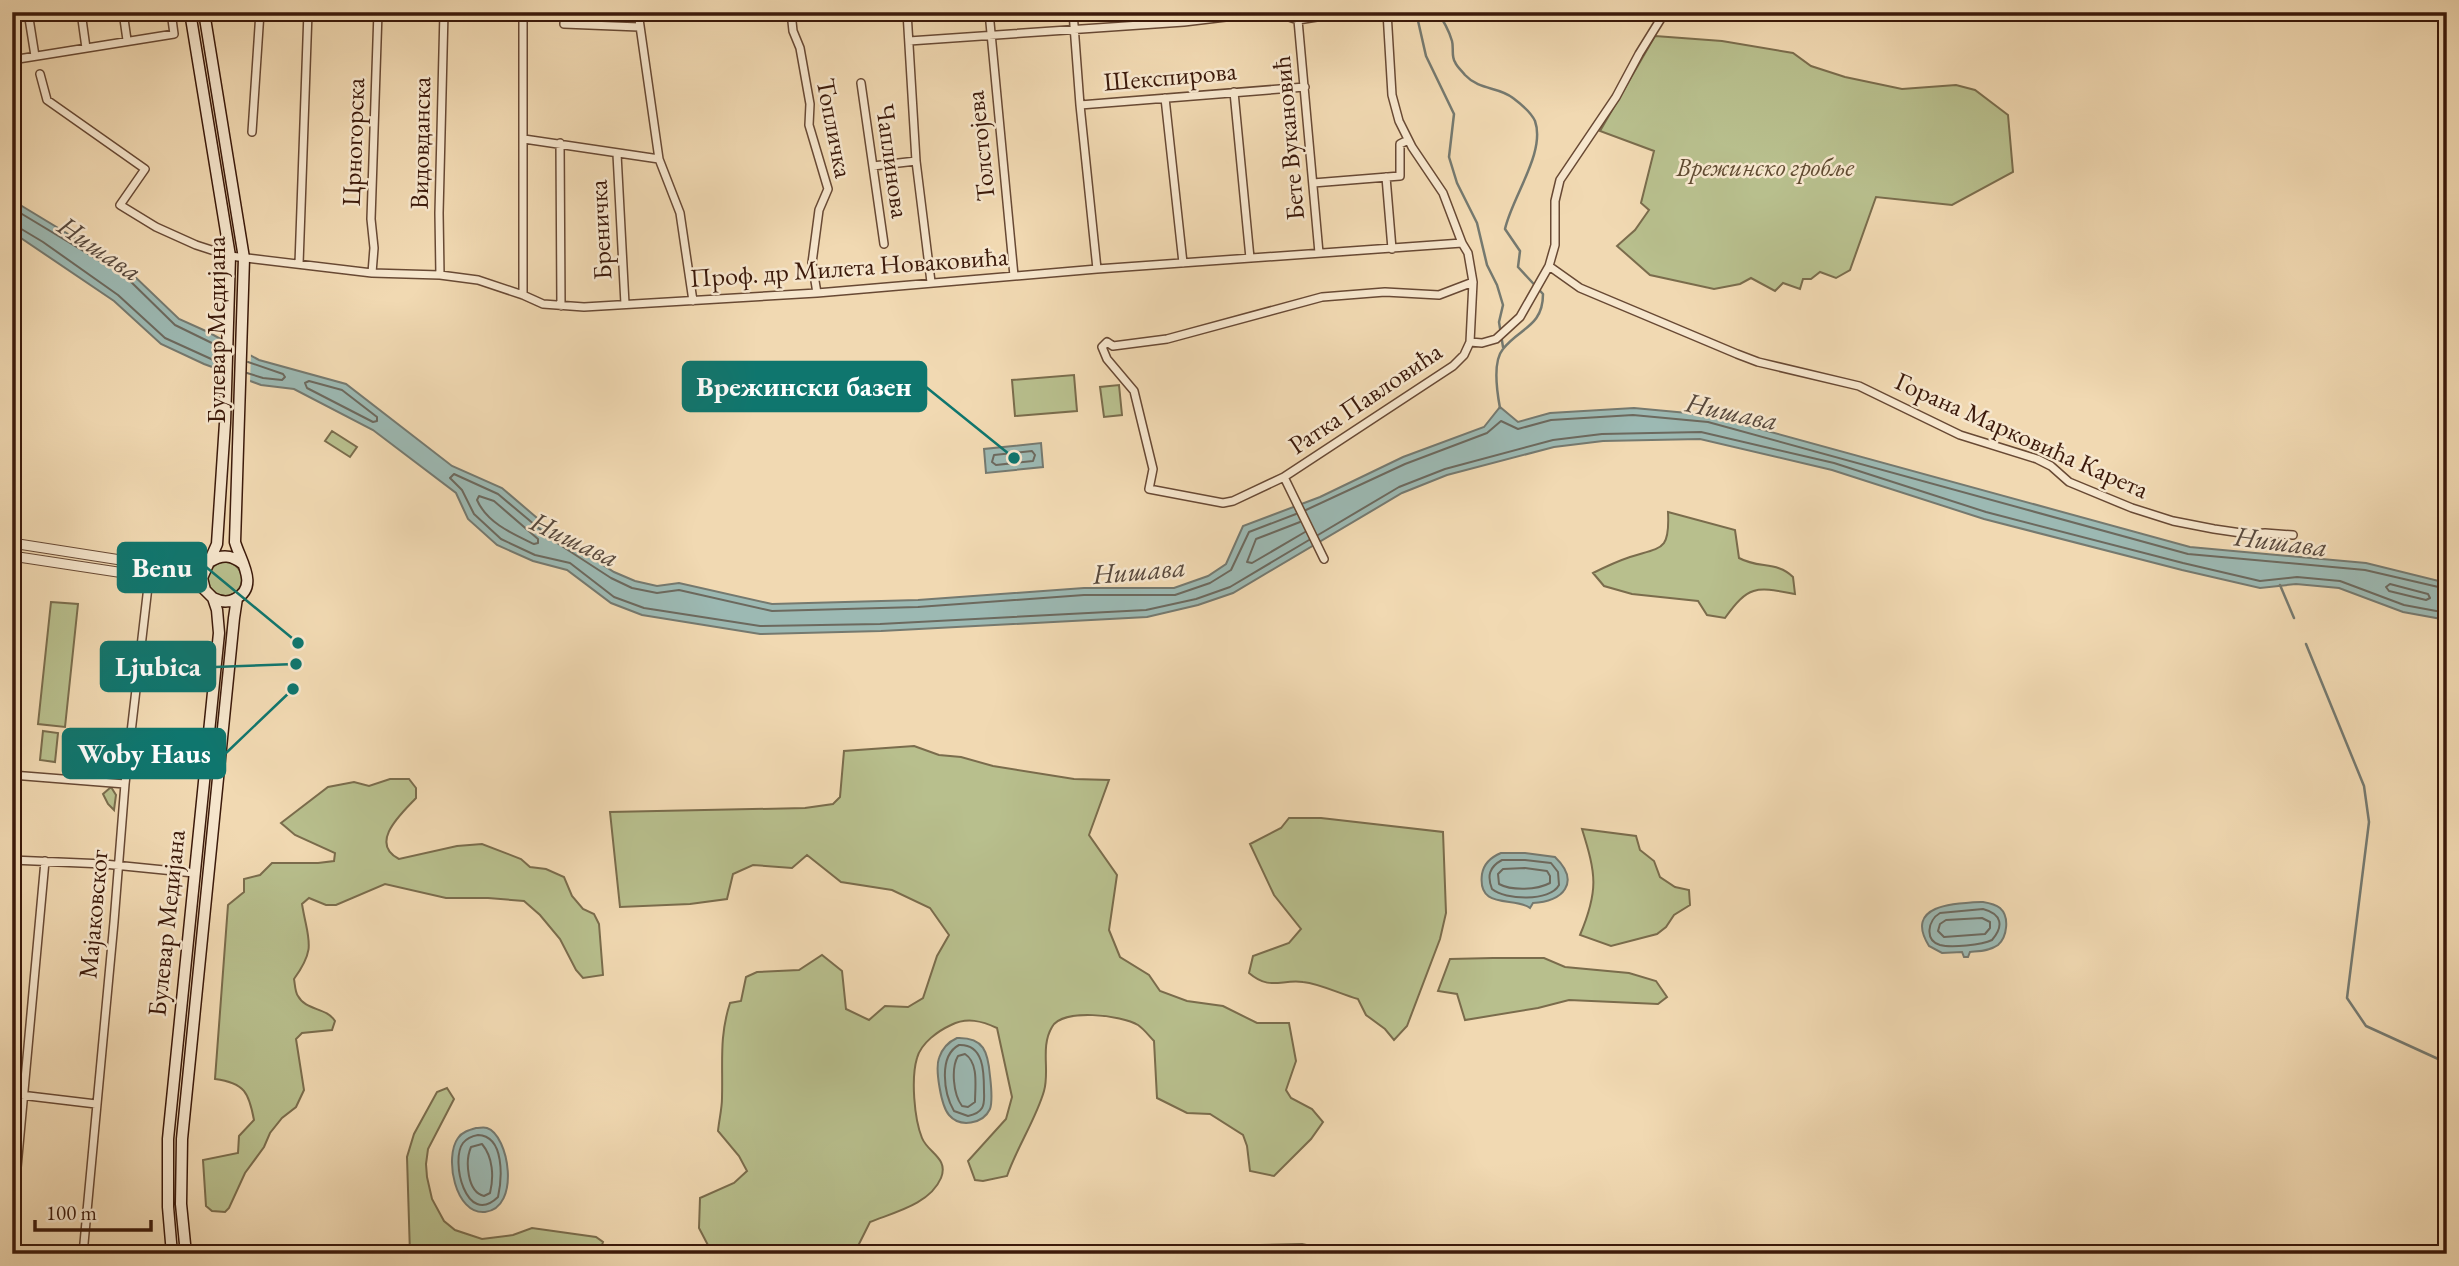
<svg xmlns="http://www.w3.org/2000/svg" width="2459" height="1266" viewBox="0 0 2459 1266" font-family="'EB Garamond',serif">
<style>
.green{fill:#b8bf8d;stroke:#7a6c4c;stroke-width:2}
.water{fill:#9cb9b3;stroke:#75796f;stroke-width:2}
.pier{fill:#f1d9b2}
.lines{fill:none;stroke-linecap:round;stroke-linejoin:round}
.shore{stroke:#6c695e;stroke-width:2}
.stream{stroke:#75796f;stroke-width:2.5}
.minor-casing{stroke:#684934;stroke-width:10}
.tertiary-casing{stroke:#684934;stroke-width:11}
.secondary-casing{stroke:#3b190a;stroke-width:13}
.minor{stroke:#f6e6cd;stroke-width:7}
.tertiary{stroke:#f6e6cd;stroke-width:9}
.secondary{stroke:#f6e6cd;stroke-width:10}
.labels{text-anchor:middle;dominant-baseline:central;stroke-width:5;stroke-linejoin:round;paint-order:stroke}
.street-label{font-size:26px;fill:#3b190a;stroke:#f6e6cd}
.park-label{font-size:26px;font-style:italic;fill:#604b31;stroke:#f6e6cd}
.water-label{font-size:28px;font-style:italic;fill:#58493d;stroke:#f6e6cd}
.leader{fill:none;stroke:#0f766e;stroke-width:2.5}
.callout-dot{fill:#0f766e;stroke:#f6e6cd;stroke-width:2.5}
.callout{fill:#0f766e;stroke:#0f766e;stroke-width:2.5}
.callout-label{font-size:28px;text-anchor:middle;font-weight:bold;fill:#fff}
</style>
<rect width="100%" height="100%" fill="#f1d9b2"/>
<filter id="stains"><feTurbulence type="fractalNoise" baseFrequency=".00286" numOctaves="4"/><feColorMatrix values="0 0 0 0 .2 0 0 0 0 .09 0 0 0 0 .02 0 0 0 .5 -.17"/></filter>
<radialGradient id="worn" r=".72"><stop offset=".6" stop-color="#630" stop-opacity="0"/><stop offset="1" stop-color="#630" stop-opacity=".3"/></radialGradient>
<!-- green -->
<path class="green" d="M1655 36 1722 41 1793 53 1811 66 1845 77 1902 89 1956 85 1975 90 2008 115 2013 172 1952 205 1876 197 1850 270 1836 278 1820 272 1811 279H1803L1800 289 1783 283 1775 291 1751 278 1740 284 1714 289 1650 275 1617 246 1635 230 1649 210 1641 203 1654 151 1600 131Z
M1074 375 1077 411 1015 416 1012 380Z
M1119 385 1122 415 1104 417 1100 387Z
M332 431 357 447 350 457 325 441Z
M1668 512 1735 530 1739 558C1759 569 1777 561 1793 577L1795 594C1757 587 1749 584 1725 618L1707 615 1698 601 1632 594 1604 586 1593 573C1605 567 1618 561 1630 557 1662 547 1670 551 1668 512Z
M208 579a17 17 0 1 1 34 0a17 17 0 1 1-34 0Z
M51 602 78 604 65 727 38 724Z
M43 731 58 733 55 762 40 760Z
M914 746 939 755 961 757 993 766 1074 779 1109 780 1089 835 1117 875 1109 930 1120 957 1149 975 1160 991 1187 1001 1223 1006 1257 1023H1289L1296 1061 1286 1090 1291 1098 1312 1109 1323 1122 1311 1139 1274 1176 1250 1171 1247 1146 1243 1135 1210 1114 1187 1113 1157 1098 1154 1041C1149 1036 1144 1029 1138 1025 1122 1015 1062 1008 1052 1027 1040 1047 1050 1071 1044 1091 1036 1119 1017 1147 1007 1176L983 1181 975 1180 968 1161 1006 1119 1012 1097 997 1028C982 1021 967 1017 951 1025 938 1031 921 1043 917 1058 911 1078 914 1118 922 1138 928 1153 949 1158 941 1178 930 1204 895 1212 870 1222L854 1254H743L710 1249 699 1228 700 1198 734 1183 747 1171 739 1156 718 1131C719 1120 722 1109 722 1098 723 1063 719 1037 730 1003L741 1001 746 977 757 972 799 970 822 955 842 971 846 1009 869 1020 885 1006 908 1007 923 998 937 956 949 935 930 908 892 890 841 882 807 855 792 868 753 865 733 874 727 899 690 904 620 907 610 812 805 808 833 804 840 797 844 751Z
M390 779H409L416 788V798C402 813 368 843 399 859L457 846 482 844 521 859 530 867 546 869 564 877 572 896 583 909 594 914 599 924 603 975 583 978 576 970 560 939 540 915 524 901 488 898H446L385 884 336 905H326L309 898 302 904C308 941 317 947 294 979 295 984 295 992 298 996 306 1011 326 1007 335 1021L332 1030 302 1033 296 1039 304 1090 296 1107 282 1118 270 1133 264 1147 245 1173 229 1208 225 1212 212 1211 206 1206 203 1160 238 1153 239 1136 254 1120C249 1093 245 1083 215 1079L228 905 244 892V879L260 875 272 863H318L334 861 335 853 295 835 281 823 328 787 354 782 369 786Z
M111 787 116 795 114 810 108 804 103 794Z
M1289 818H1321L1443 832 1446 913 1440 939 1407 1026 1394 1040 1385 1029 1366 1015 1358 999C1340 994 1321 984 1303 982 1281 979 1270 991 1249 973L1253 956 1289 943 1301 929 1274 895 1250 844 1281 828Z
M1582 829 1636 836 1640 850 1654 861 1660 877 1675 887 1689 890 1690 905 1674 915 1666 927 1657 934 1611 946 1580 935C1599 890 1596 874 1582 829Z
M1493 958H1544L1565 967 1629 973 1656 981 1667 997 1658 1004 1569 1000 1538 1008 1465 1020 1457 994 1438 991 1450 959Z
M447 1088 454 1099 428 1149 426 1164 427 1177 432 1199 444 1221 455 1230 482 1239 513 1235 532 1228 596 1237 603 1242 599 1254H410L407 1157 414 1134 437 1092Z
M1302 1244 1321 1248 1323 1254H1230V1251L1260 1245Z"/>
<!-- water -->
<path class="water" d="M12 200 129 271 179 319 208 332 259 360 346 384 452 466 502 488 557 535 614 572 635 581 657 586 679 583 772 604 918 600 1084 588H1174L1208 576 1226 564 1243 526 1320 497 1403 457 1484 427 1500 407 1518 422 1550 413 1634 408 1709 415 2190 547 2366 563 2447 583V620L2403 612 2339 588 2296 584 2260 588 2182 570 1984 519 1832 470 1700 439 1603 441 1554 447 1447 475 1402 493 1233 593 1198 605 1147 617 881 631 760 634 642 615 611 603 567 570 533 561 497 545 468 519 456 493 373 430 294 389 261 385 204 364 161 344 114 301 12 232Z
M1041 443 1043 467 986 473 984 449Z
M1501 853H1525L1555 857C1581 882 1563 902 1533 903L1530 908C1515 896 1477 911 1482 874 1484 863 1491 857 1501 853Z
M1983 902C1989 903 1995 904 2000 908 2010 917 2007 937 1998 945 1990 951 1979 951 1970 952L1968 957H1964L1962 952 1942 953 1929 946C1903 904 1956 903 1983 902Z
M957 1038C984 1037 988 1052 990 1076 991 1085 993 1100 990 1109 983 1124 960 1128 949 1115 941 1106 935 1069 939 1058 942 1049 948 1042 957 1038Z
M476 1128C480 1128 484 1127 487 1128 509 1135 521 1208 485 1212 455 1215 444 1157 458 1138 462 1132 469 1130 476 1128Z"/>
<!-- pier -->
<path class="pier" d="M222 336 251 352 250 385 221 374Z"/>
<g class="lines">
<!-- shore -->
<path class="shore" d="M12 208 125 276 175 325 220 347
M12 226 18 227 43 242 118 295 165 338 220 363
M247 373 263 378 282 380 285 377 283 374 248 362
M309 381 342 390 377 417V421L373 422 307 388 305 383Z
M1032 451 1035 455 1033 461 996 465 992 462 994 455Z
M479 496 494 501 538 539V543L534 544C513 534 487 523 477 500Z
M1306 510 1405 464 1487 433 1501 421 1518 429 1551 420 1633 415 1708 422 2188 554 2365 570 2447 589
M1296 514 1249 532 1231 570 1210 583 1175 595H1084L918 607 772 611 679 590 657 593 632 588 611 578 554 541 498 494 454 474 450 478 462 490 474 514 501 539 535 555 570 563 614 597 644 608 760 626 880 624 1146 610 1196 599 1230 587 1309 540
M1300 522 1256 539 1247 562 1252 563 1305 532
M1318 535 1399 487 1445 469 1553 440 1602 434 1701 432 1834 463 1986 512 2183 563 2260 581 2297 577 2340 581 2404 605 2447 613
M2390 584 2428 594 2430 598 2426 600 2389 591 2386 587Z
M1502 860H1525L1551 863 1558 872 1559 885C1550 902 1505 900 1492 889 1487 876 1489 867 1502 860Z
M1525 868 1547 871 1550 876V883C1537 890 1512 891 1499 884L1498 874 1503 869Z
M1983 909C2002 914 2004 926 1992 940 1982 945 1951 948 1940 945 1924 940 1928 920 1940 913Z
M1982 918 1990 922V928L1985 934 1944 937 1938 931 1940 924 1946 920Z
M959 1045C984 1044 984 1072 984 1091 984 1096 985 1103 982 1108 979 1113 973 1115 968 1116L954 1111C944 1094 938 1056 959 1045Z
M965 1054C979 1063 975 1087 975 1102L968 1107 962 1106C953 1094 951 1068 958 1056Z
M478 1135C505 1136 502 1179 498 1197 466 1228 450 1160 463 1143 467 1138 472 1136 478 1135Z
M482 1144C493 1157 494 1177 490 1193L484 1196C467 1192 465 1161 471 1147Z"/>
<!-- stream -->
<path class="stream" d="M1416 12 1426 56 1454 114 1449 157 1457 183 1477 223 1487 265 1497 285 1503 305 1499 322 1503 347
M1437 12C1444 21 1449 31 1452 41 1454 48 1451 56 1455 62 1457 67 1462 71 1465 75 1480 91 1498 86 1513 98 1521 104 1531 112 1535 121 1546 152 1512 197 1505 229L1520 251 1518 267 1543 294C1543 327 1519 328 1503 349 1492 362 1497 392 1500 408
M2280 585 2294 618
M2306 644 2364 786 2369 822 2347 998 2366 1026 2447 1063"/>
<defs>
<path id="minor" d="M28 12 35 56
M81 12 86 48
M123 12 127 40
M523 12V295
M565 12 564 24 639 27
M638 12 659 159 680 213 693 301
M791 12 793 31 800 48 810 104 809 125 828 189 819 210 812 263 817 293
M907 12 916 161 931 282
M989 12 1014 276
M1073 12 1080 105 1097 269
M1298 20 1319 253
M909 41 1184 22 1259 13 1280 14 1298 20 1348 12
M12 60 174 34 171 12
M40 74 47 100 145 169 120 205 156 227 196 245 230 256 372 273 440 275 478 280 523 295 543 304 584 307 817 293 1097 269 1462 243
M861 83 884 244
M1234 92 1250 258
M1165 98 1183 263
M1080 105 1305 87
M252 132 260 12
M524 139 659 159
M560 143 561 306
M617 154 625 304
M873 166 916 161
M1386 177 1392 249
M1313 183 1400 176V144L1408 140
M299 264 308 12
M1549 266 1580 288 1737 354 1758 362 1859 386 1960 435 2037 459 2051 466 2069 482 2132 508 2173 521 2214 529 2248 534 2265 533 2293 535
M372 273 374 248 371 219 378 12
M440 275 439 213 444 12
M1470 342 1482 343 1496 339 1520 317 1549 266 1555 245V201L1560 180 1616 97 1639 54 1665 12
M1284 477 1233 501 1223 503 1149 489 1153 469 1134 391 1107 359 1102 347 1107 342 1113 346 1167 339 1322 297 1385 292 1439 295 1473 282
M1324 559 1284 477 1453 366 1464 355 1470 342 1473 282 1468 253 1462 243 1443 193 1412 147 1399 121 1392 95 1387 12
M12 775 125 784
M12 860 104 864 194 873
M12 1094 96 1104
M12 1222 45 861
M83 1254 114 922 125 784 149 578"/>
<path id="tertiary" d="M12 543 178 569H193L206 566
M12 556 190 583 205 590"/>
<path id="secondary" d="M204 12 244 258 235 542C240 560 260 587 235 599 228 603 221 602 213 598
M211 561C222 554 232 555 243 564
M172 1254 168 1207V1139L219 633 217 610 213 598 205 590 202 578 217 544 225 423 230 256 190 12
M186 1254 181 1204 182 1139 234 618 237 598"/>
</defs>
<!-- minor casing -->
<use href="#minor" class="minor-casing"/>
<!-- tertiary casing -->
<use href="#tertiary" class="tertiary-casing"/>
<!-- secondary casing -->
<use href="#secondary" class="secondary-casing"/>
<!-- minor -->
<use href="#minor" class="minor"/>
<!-- tertiary -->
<use href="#tertiary" class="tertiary"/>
<!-- secondary -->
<use href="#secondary" class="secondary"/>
</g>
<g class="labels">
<!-- street labels -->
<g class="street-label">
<text transform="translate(1170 76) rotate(-5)">Шекспирова</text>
<text transform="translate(835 128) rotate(79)">Топличка</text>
<text transform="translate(1288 138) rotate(-95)">Бете Вукановић</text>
<text transform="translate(353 142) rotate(-88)">Црногорска</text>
<text transform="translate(420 143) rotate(-89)">Видовданска</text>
<text transform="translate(980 146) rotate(-96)">Толстојева</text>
<text transform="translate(893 161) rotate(82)">Чаплинова</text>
<text transform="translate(600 230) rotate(-93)">Бреничка</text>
<text transform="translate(849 267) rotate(-4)">Проф. др Милета Новаковића</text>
<text transform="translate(216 330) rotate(-90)">Булевар Медијана</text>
<text transform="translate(1365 398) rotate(-34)">Ратка Павловића</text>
<text transform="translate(2022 435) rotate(24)">Горана Марковића Карета</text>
<text transform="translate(93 914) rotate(-85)">Мајаковског</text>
<text transform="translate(166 923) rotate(-84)">Булевар Медијана</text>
</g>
<!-- park labels -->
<g class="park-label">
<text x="1765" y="167">Врежинско гробље</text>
</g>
<!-- water labels -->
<g class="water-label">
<text transform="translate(100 248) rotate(34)">Нишава</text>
<text transform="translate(1732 411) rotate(12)">Нишава</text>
<text transform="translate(575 539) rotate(25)">Нишава</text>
<text transform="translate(2281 541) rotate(7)">Нишава</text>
<text transform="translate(1139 570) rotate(-5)">Нишава</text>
</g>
</g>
<!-- callouts -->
<path class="leader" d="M1014 458L926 387M298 643L206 567M296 664L215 667M293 689L225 754"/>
<g class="callout-dot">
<circle cx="1014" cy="458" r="7"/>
<circle cx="298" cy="643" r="7"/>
<circle cx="296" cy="664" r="7"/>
<circle cx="293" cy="689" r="7"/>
</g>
<g class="callout">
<rect x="683" y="362" width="243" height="49" rx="7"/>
<rect x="118" y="543" width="88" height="49" rx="7"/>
<rect x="101" y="642" width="114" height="49" rx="7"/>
<rect x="63" y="729" width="162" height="49" rx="7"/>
</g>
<g class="callout-label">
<text x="804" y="396">Врежински базен</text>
<text x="162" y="577">Benu</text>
<text x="158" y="676">Ljubica</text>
<text x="144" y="763">Woby Haus</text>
</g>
<!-- margin -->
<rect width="2459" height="1266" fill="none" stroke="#f1d9b2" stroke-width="42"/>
<rect x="14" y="14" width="2431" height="1238" fill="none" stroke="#3b190a" stroke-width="3.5"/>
<rect x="21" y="21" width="2417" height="1224" fill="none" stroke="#3b190a" stroke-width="2"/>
<!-- scale -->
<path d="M35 1220v10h116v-10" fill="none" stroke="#3b190a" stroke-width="3.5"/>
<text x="46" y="1220" font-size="21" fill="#3b190a" stroke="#f6e6cd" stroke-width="5" paint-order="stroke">100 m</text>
<rect width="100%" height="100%" filter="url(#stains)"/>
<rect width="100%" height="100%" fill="url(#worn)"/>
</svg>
